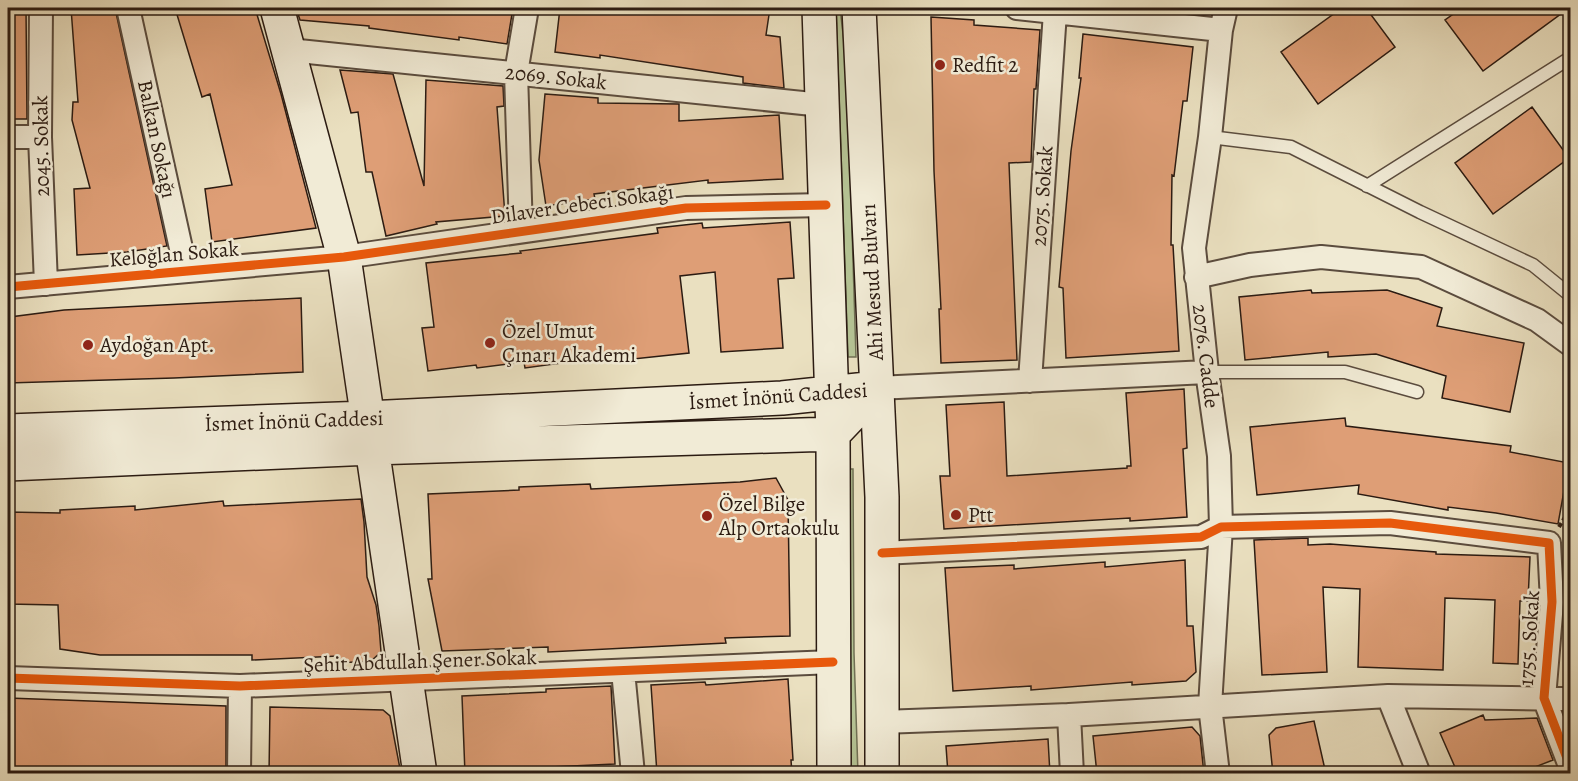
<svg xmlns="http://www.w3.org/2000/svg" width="1578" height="781" viewBox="0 0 1578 781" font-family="Alegreya,serif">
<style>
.green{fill:#b5c394;stroke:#706f53;stroke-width:1.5}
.building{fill:#de9e76;stroke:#2b1b12;stroke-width:1.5}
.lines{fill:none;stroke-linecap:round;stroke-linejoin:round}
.lane-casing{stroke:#5b4c3e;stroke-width:15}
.street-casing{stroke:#5b4c3e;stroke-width:26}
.secondary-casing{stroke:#2b1b12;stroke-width:36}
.path{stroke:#2b1b12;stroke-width:4;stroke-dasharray:4.5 3;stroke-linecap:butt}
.lane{stroke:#f1ebd6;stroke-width:12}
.street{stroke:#f1ebd6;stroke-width:22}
.secondary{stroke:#f1ebd6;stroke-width:33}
.cycleway-casing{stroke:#f1ebd6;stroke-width:13}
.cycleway{stroke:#e8590c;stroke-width:9}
.poi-dot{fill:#8f2418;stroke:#f1ebd6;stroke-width:2}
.labels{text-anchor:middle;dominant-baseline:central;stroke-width:5;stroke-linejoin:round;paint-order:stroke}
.poi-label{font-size:21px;fill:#2b1b12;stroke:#f1ebd6;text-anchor:start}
.street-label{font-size:21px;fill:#2b1b12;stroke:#f1ebd6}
</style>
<rect width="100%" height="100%" fill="#eae0c0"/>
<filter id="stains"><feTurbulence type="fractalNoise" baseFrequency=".00333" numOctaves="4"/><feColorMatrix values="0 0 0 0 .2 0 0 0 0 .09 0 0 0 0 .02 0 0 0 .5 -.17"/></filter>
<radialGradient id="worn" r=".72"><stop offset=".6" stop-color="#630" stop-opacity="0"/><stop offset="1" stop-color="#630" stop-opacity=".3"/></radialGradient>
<!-- green -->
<path class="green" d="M836 8H840L847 69 856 357H848Z
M847 469H853L854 653 858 774 850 773Z"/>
<!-- building -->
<path class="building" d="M8 8H26L27 119H8Z
M71 8H115L167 246 127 252 77 255 74 189 90 188 72 120 73 102H78Z
M175 8H255L281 94 316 228 212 242 205 189 232 185 210 94 202 97Z
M296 8H513L507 44 459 37V40L369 28V26L300 20Z
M560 8 602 12 603 8H770L766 35 780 37 784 88 743 83V77L600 55V58L555 52Z
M1342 8H1366L1395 47 1318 104 1281 52Z
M1462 8H1569L1483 71 1445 20Z
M931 17 974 20V25L1040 30 1036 89H1034L1031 162 1009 163 1017 360 941 363 939 309H941L934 171Z
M1083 34 1193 47 1187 101H1183L1174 176 1172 175 1171 245H1173L1179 351 1066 358 1063 288 1059 287 1071 151 1081 78H1079Z
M340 70 393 74 424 186 426 80 503 86 504 106 497 107 505 216 436 222 437 224 386 236 372 172H366L358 112 351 113Z
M545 94 598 98V103L679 104V121L779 115 783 179 708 183V180L594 194 595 199 546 206 539 160Z
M1532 107 1569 158 1493 214 1455 163Z
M790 222 794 278 778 279 783 348 721 352 715 272 680 276 689 353 624 360V357L577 363 576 361 525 368 524 362 477 368 476 365 428 371 422 328 434 327 426 263 521 253 520 251 658 233 657 228 702 223 703 228Z
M1311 290 1312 293 1387 290 1442 308 1437 326 1524 343 1510 412 1442 398 1446 376 1376 354 1328 357V352L1245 360 1239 297Z
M301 298 303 372 174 378 8 383 10 317 64 310Z
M1184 389 1187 448 1183 449 1187 517 1130 521V518L944 529 940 476H950L946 405 1004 402 1007 476 1127 468V466H1131L1126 393Z
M1345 418 1346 426 1511 446 1510 452 1569 463 1558 524 1496 513 1448 507V510L1358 494 1359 485 1257 495 1250 427Z
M776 478 788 500 790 636 725 638 726 643 548 652V647L442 651 428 579H432L428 494 519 490V487L590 484 591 489 740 482Z
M361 499 364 522 367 577 376 605 379 626 381 652 371 661 338 663V656L252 660V655H100L60 649 58 605 8 604V512L60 513V510L135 506V510L223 501 224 506Z
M1308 538V545L1330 544 1436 552V554L1530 557 1528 601H1520L1518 664 1493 663 1495 600 1445 598 1443 670 1358 667 1360 589 1323 587 1327 672 1262 675 1254 540Z
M1185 560 1187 626H1193L1196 672 1186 681 1132 685V682L1031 690V686L953 691 945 568 1014 565V569L1105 562V567Z
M788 679 793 760H791L792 774H657L651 685 705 682 706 685Z
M611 686 615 764 529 768V774H465L462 696 546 692V689Z
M8 698 226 706V774H8Z
M270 707 383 710 390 716 401 774H269Z
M1483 715 1485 720 1537 718 1553 760 1517 774H1458L1440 733Z
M1314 721 1326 774H1273L1269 735 1276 728Z
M1192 727 1200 736 1204 774H1097L1093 736Z
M1048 739 1050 774H948L946 746Z"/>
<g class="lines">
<defs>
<path id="lane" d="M1210 137 1291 147 1420 212 1533 265 1570 295
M1367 186 1570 58
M1207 372H1345L1417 392"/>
<path id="street" d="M41 8 40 137 46 284
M128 8 186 271
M1017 8 1221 30
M289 50 822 105
M8 137H40
M521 231 516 73 527 8
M1196 277 1250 265 1321 257 1421 267 1537 320 1570 344
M8 287 344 257 686 208 826 205
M1030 381 1055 12
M877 388 1207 372
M882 553 1201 537 1221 527 1390 523 1549 543 1552 602 1544 698 1570 766
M623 671 633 774
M8 678 240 686 833 662
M1388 696 1419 774
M1069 715 1072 774
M882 722 1069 715 1388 696 1570 699
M239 774 240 686
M1218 774 1210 706 1221 527 1219 456 1207 372 1194 248 1210 137 1221 30 1226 8"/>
<path id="secondary" d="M277 8 344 257 420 774
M819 8 833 434 834 774
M859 8 882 497V774
M8 431 367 418 782 398 877 388
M8 464 371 448 833 434 877 388"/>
</defs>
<!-- lane casing -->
<use href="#lane" class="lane-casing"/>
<!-- street casing -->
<use href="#street" class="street-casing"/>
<!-- secondary casing -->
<use href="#secondary" class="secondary-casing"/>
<!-- path -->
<path class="path" d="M1559 527 1570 509"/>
<!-- lane -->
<use href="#lane" class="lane"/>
<!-- street -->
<use href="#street" class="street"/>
<!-- secondary -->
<use href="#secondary" class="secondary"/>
<defs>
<path id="cycleway" d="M8 287 344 257 686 208 826 205
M882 553 1201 537 1221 527 1390 523 1549 543 1552 602 1544 698 1570 766
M8 678 240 686 833 662"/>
</defs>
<!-- cycleway casing -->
<use href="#cycleway" class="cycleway-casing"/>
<!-- cycleway -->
<use href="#cycleway" class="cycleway"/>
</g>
<!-- markers -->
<g class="poi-dot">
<circle cx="940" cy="65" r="6"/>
<circle cx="490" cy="343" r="6"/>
<circle cx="88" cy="345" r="6"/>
<circle cx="956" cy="515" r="6"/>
<circle cx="707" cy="516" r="6"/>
</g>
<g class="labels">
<!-- poi labels -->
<g class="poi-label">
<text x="952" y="65">Redfit 2</text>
<text x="502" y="331">Özel Umut<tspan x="502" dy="24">Çınarı Akademi</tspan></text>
<text x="100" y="345">Aydoğan Apt.</text>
<text x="719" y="504">Özel Bilge<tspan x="719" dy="24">Alp Ortaokulu</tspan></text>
<text x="968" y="515">Ptt</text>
</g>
<!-- street labels -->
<g class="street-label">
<text transform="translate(556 77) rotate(6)">2069. Sokak</text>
<text transform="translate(157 139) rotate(78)">Balkan Sokağı</text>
<text transform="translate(41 146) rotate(-91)">2045. Sokak</text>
<text transform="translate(1042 196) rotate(-86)">2075. Sokak</text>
<text transform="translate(582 204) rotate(-8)">Dilaver Cebeci Sokağı</text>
<text transform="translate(174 254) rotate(-5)">Keloğlan Sokak</text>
<text transform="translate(872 282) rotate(-93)">Ahi Mesud Bulvarı</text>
<text transform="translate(1206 356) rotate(83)">2076. Cadde</text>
<text transform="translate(778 396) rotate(-4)">İsmet İnönü Caddesi</text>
<text transform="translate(294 421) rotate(-2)">İsmet İnönü Caddesi</text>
<text transform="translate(1529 638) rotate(-86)">1755. Sokak</text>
<text transform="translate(420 661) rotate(-2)">Şehit Abdullah Şener Sokak</text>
</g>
</g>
<!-- margin -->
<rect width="1578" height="781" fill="none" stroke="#eae0c0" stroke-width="30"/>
<rect x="9" y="9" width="1560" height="763" fill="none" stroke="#2b1b12" stroke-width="3"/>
<rect x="15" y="15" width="1548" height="751" fill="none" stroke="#2b1b12" stroke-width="1.5"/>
<rect width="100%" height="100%" filter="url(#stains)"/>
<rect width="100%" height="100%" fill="url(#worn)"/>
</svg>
